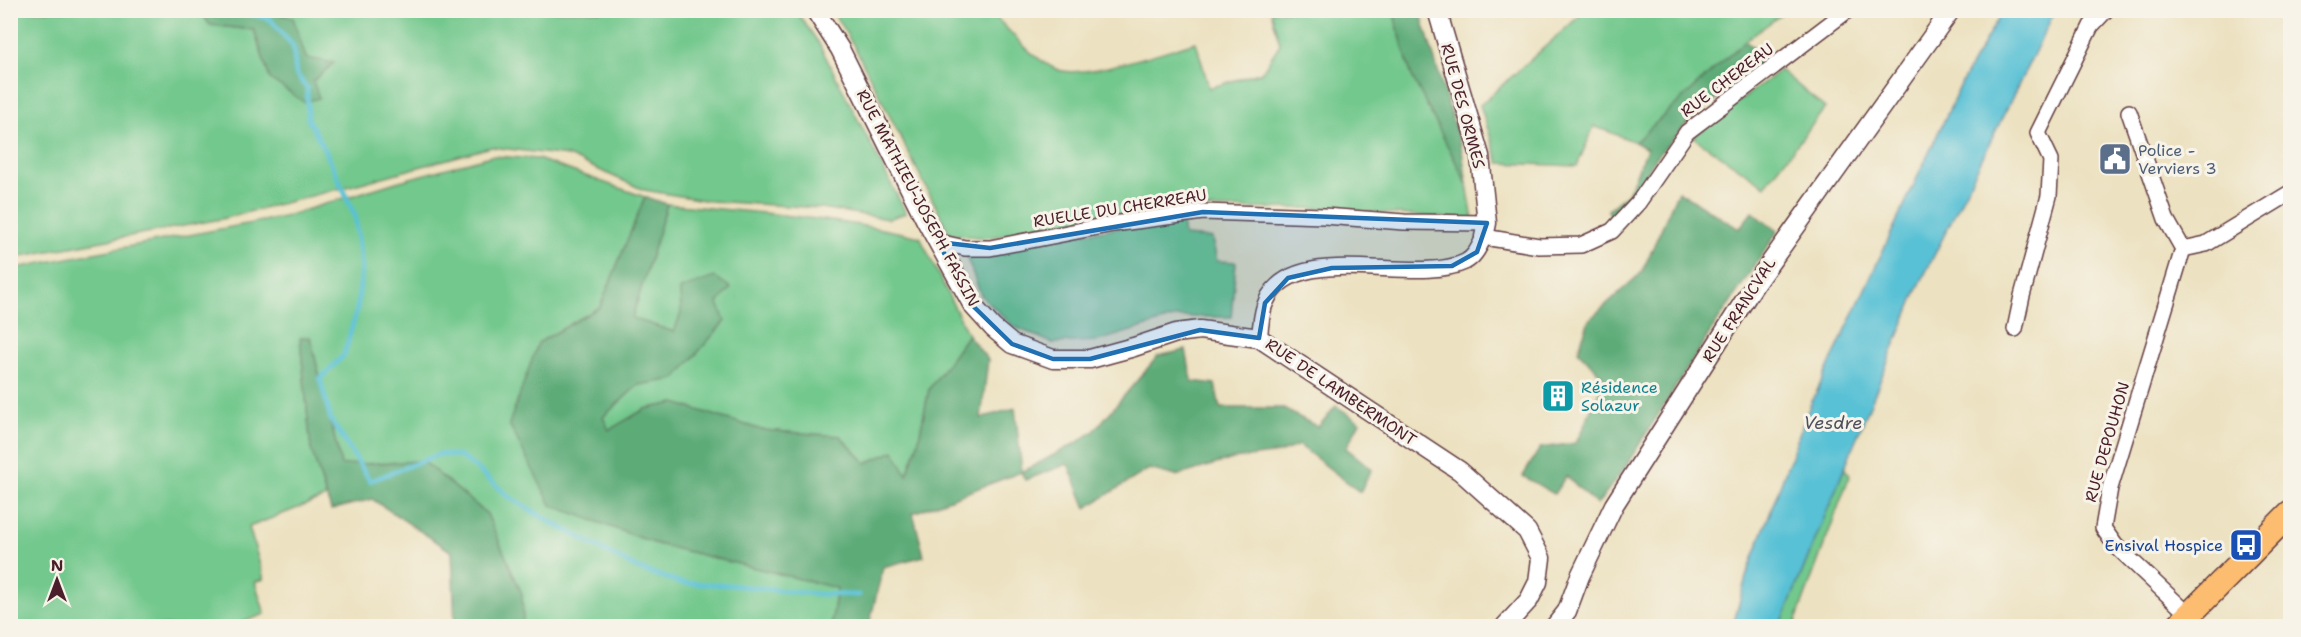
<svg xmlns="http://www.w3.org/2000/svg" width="2301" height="637" viewBox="0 0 2301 637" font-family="'Shantell Sans',sans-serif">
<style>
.green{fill:#72c88d;stroke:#5e745c;stroke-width:1.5}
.forest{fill:#5dac78;stroke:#546652;stroke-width:1.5}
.water{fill:#58c1d5;stroke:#517080;stroke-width:1.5}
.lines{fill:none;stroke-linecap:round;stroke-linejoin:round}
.stream{stroke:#58c1d5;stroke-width:5}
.minor-casing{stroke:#623c41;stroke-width:18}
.tertiary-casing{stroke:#623c41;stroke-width:21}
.primary-casing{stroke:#623c41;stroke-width:27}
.minor{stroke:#fff;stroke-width:15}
.tertiary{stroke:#fff;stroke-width:18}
.primary{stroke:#fcbd6f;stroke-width:24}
.marked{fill:#1f6fb2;fill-opacity:0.2;stroke:#1f6fb2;stroke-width:4.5;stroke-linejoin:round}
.labels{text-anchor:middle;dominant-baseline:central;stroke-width:6;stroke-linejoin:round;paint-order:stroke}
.street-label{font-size:16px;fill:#4a1f2b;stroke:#f7f3e8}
.service-label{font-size:16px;fill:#4e5e75;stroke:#f7f3e8;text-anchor:start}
.culture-label{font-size:16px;fill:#0d838f;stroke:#f7f3e8;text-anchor:start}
.transit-label{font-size:16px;fill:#164399;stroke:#f7f3e8;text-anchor:end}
.water-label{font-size:18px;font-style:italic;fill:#4e505e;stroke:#f7f3e8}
</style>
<rect width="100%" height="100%" fill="#f7f3e8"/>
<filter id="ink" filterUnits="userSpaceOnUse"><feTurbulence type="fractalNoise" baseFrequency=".0167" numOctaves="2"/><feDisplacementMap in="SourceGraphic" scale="12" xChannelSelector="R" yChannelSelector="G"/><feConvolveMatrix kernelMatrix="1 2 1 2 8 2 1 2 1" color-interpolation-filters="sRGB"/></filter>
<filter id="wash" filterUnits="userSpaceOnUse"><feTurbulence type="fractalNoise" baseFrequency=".008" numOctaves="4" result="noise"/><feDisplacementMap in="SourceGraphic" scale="24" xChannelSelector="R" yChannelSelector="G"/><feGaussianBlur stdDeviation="1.35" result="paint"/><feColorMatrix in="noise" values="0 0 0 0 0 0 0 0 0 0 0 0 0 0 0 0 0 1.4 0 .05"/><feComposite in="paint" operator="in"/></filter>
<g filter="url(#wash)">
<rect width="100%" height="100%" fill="#ece1c0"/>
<!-- green -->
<path class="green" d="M11 11H200L210 25 254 30 270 79 313 81 293 18 269 11H796L818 42 906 213 888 219 821 208 710 201 644 190 568 156 491 147 354 185 221 219 11 258Z
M832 11H990C1010 31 1030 57 1056 69 1080 81 1167 50 1196 42L1209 88 1262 72 1280 44 1271 11H1393L1411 74 1467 184 1473 220 1317 208 1166 209 986 238 950 234 854 46Z
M1585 11H1786L1745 41 1635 142 1594 126 1577 166 1499 163 1480 105Z
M1780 70 1825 108 1765 186 1693 137Z
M491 156 538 159 645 197 600 307 538 343 551 505 657 544 837 588 831 626H523L522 594 487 514 423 461 341 465 310 337 300 339 311 448 326 497 249 527 264 579 255 582 265 614 232 626H11L10 269 283 217 396 182Z
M667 204C750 212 839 218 920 237L968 335 929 389 918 443 907 475 866 463 840 436 762 430 675 403 645 409 609 431 603 417 638 385 675 378 725 321 680 289 681 313 674 332 632 318Z
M1182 221 1184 236 1212 238 1217 261 1236 262 1231 317H1177L1098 341 1052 343 1013 326 981 295 965 253 1134 225Z
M1844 468 1850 475 1794 626H1780Z"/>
<!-- forest -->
<path class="forest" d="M200 11H269L293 18 306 58 334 63 313 81 319 98 304 102 270 79 254 30 210 25Z
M1393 11H1420L1462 151 1467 184 1411 74Z
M1745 41 1769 61 1696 114 1654 159 1636 198 1612 221 1608 210 1628 193 1647 149 1635 142Z
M1678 191 1739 229 1752 212 1778 231 1709 334 1625 467 1597 505 1566 476 1554 494 1523 476 1540 448 1576 443 1605 379 1578 351 1589 320 1642 272Z
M645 197 667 204 632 318 674 332 681 313 680 289 715 277 731 288 718 303 725 321 675 379 638 385 603 417 609 430 645 409 675 403 762 430 840 436 866 463 894 451 907 475 918 443 929 389 968 335 988 360 981 418 1015 408 1022 472 1076 443 1094 431 1158 356 1186 350 1192 381 1215 384 1220 408H1282L1318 427 1336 406 1360 422 1346 448 1372 469 1360 492 1299 445 1279 453 1233 459 1176 476 1149 469 1086 508 1068 464 1025 480 1021 472 913 513 924 556 883 567 869 626H831L837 588 657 544 551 505 509 424 538 343 600 307Z
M310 337 341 465 423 461 487 514 522 594 523 626H455L452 552 372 499 331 510 311 449 300 338Z"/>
<!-- water -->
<path class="water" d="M2003 10 2055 11 1917 290 1780 626H1733L1746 577 1809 408 1964 78Z"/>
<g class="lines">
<!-- stream -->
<path class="stream" d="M235 10 270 19 293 46 296 74 307 88 308 119 326 152 355 216 362 269 357 309 344 355 320 379 331 420 370 481 440 454 459 456 476 468 509 497 549 521 639 569 682 583 730 585 816 594 859 595"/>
</g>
</g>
<g filter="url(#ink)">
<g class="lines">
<defs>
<path id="minor" d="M2129 112 2166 219 2183 249
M938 242 965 248H990L1113 224 1203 212 1324 216 1404 222 1487 223
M2183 249 2110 488 2103 528 2115 545 2189 615
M2183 249 2206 244 2290 193
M2015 329 2022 296 2049 196 2051 160 2038 133 2091 26 2106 10
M1259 338C1261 327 1261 312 1266 302 1293 239 1415 286 1465 262 1475 257 1479 247 1484 237L1539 246 1581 245 1612 231 1638 203 1687 132 1848 10"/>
<path id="tertiary" d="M815 10 840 49 926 221 973 306 993 328 1012 344 1053 359H1090L1134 347 1176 333 1200 330 1259 338 1460 471 1527 531 1541 558 1538 582 1529 600 1505 626
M1437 10 1480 156 1487 223 1484 237
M1555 626 1567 611 1580 576 1614 505 1755 284 1951 10"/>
<path id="primary" d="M2178 626 2290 513"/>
</defs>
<!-- minor casing -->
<use href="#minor" class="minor-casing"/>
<!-- tertiary casing -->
<use href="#tertiary" class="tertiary-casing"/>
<!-- primary casing -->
<use href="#primary" class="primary-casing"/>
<!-- minor -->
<use href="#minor" class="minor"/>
<!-- tertiary -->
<use href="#tertiary" class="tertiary"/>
<!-- primary -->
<use href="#primary" class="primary"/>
</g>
</g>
<!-- marked area -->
<path class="marked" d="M1203 212 1487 223 1477 252 1452 266 1332 268 1288 278 1265 303 1259 338 1200 330 1090 359H1053L1012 344 973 306 938 242 990 248Z"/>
<!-- icons -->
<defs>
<symbol id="civic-square" viewBox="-11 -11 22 22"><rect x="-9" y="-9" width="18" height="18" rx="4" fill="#5c6f8a" stroke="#f7f3e8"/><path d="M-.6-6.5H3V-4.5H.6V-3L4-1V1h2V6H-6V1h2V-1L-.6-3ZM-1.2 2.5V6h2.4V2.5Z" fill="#fff"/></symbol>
<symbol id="building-square" viewBox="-11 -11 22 22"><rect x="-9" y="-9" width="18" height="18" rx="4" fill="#0f9aa8" stroke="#f7f3e8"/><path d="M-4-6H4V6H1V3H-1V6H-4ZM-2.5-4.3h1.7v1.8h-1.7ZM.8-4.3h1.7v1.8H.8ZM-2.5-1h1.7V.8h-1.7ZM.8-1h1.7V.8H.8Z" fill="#fff"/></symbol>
<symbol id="bus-square" viewBox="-11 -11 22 22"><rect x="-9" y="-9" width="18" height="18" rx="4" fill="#1a4fb4" stroke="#f7f3e8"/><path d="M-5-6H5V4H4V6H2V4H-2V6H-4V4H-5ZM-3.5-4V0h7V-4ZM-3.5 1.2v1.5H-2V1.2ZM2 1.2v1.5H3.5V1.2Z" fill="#fff"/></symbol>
</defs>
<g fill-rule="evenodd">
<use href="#civic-square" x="2096" y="140" width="38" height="38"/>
<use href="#building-square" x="1539" y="377" width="38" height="38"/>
<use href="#bus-square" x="2227" y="526" width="38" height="38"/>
</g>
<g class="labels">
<!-- street labels -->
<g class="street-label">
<text transform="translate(1727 80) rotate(-37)">RUE CHEREAU</text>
<text transform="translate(1463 106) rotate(75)">RUE DES ORMES</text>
<text transform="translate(918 198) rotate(62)">RUE MATHIEU-JOSEPH FASSIN</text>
<text transform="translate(1120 208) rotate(-9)">RUELLE DU CHERREAU</text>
<text transform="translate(1739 310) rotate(-57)">RUE FRANCVAL</text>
<text transform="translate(1341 392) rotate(34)">RUE DE LAMBERMONT</text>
<text transform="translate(2107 442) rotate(-74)">RUE DEPOUHON</text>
</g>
<!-- service labels -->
<g class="service-label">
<text x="2138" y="150">Police -<tspan x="2138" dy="18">Verviers 3</tspan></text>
</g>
<!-- culture labels -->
<g class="culture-label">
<text x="1581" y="387">Résidence<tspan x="1581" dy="18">Solazur</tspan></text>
</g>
<!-- transit labels -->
<g class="transit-label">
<text x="2223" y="545">Ensival Hospice</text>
</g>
<!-- water labels -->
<g class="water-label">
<text x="1833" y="423">Vesdre</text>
</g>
</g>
<!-- margin -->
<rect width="2301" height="637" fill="none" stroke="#f7f3e8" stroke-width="36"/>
<!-- north arrow -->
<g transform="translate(57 580)" stroke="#f7f3e8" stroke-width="4.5" paint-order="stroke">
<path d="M0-4.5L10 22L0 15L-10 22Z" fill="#4a1f2b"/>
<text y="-9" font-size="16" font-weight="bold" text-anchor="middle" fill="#4a1f2b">N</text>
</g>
</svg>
